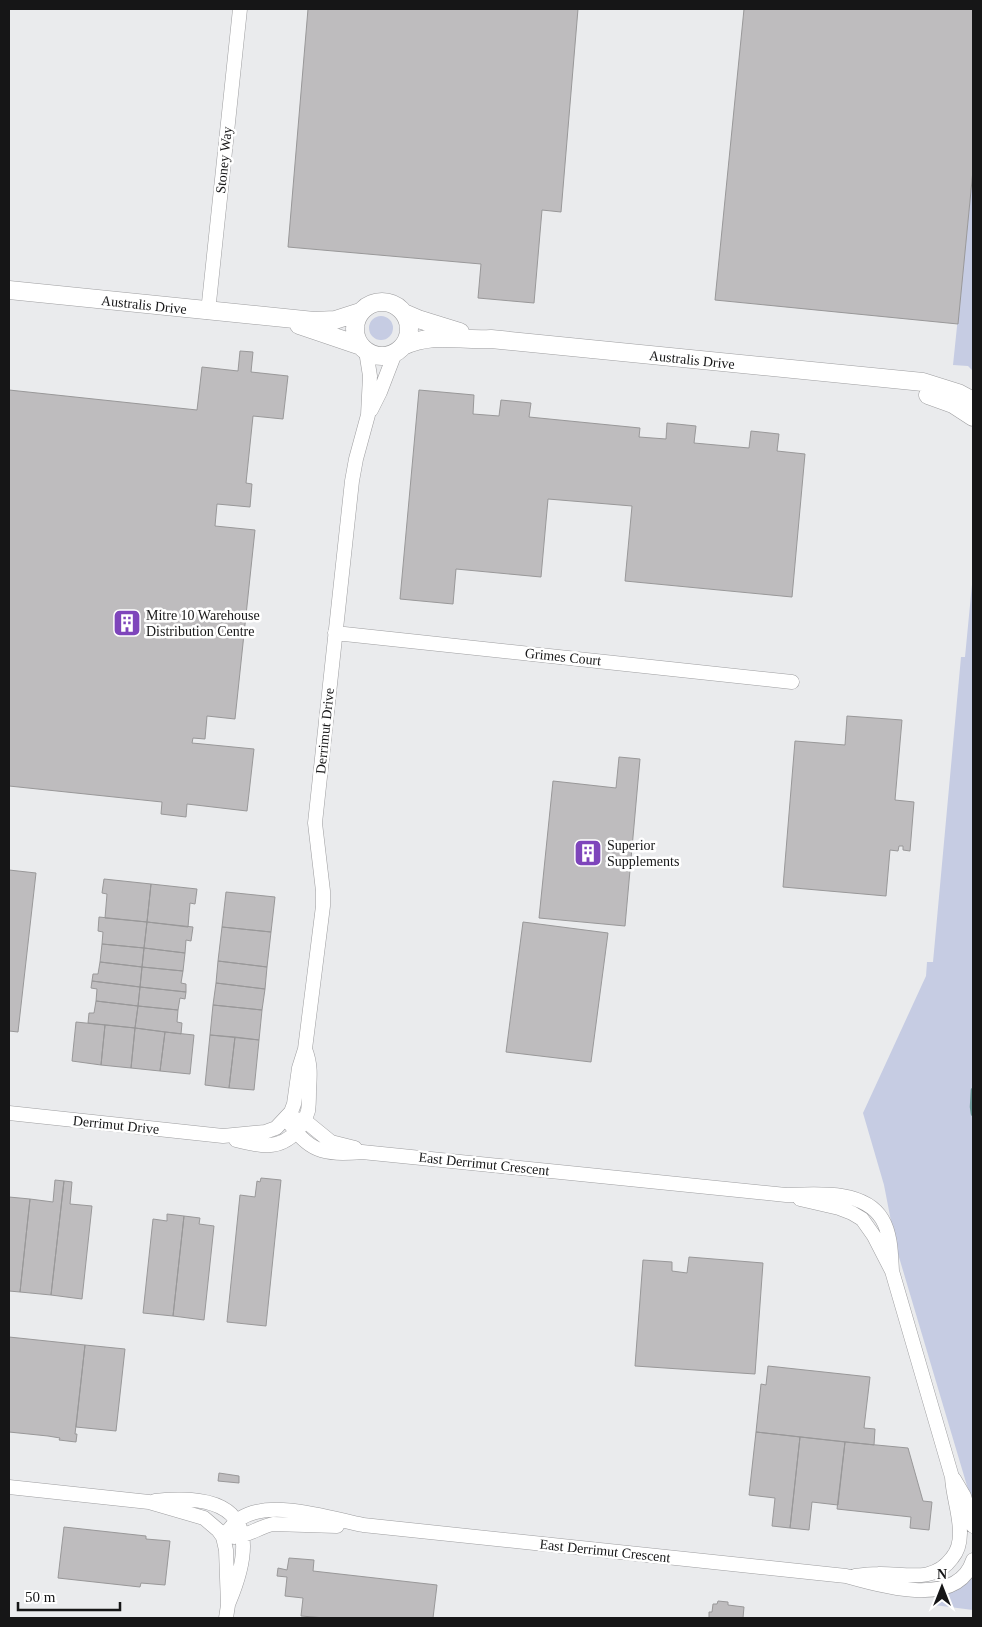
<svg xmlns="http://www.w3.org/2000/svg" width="982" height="1627" viewBox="0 0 982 1627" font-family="Georgia,serif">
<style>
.green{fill:#c6cce3}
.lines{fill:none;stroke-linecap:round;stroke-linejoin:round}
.stream{stroke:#739d9f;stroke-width:4.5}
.building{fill:#bebcbe;stroke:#999899}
.minor-casing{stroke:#9e9ea0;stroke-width:15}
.tertiary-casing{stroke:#9e9ea0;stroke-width:19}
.minor{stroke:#fff;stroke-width:14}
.tertiary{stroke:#fff;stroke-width:18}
.labels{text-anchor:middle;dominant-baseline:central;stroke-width:5;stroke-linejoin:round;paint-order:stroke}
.street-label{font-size:14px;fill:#161617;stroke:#fff}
.poi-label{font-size:14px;fill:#161617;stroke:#fff;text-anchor:start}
</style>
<rect width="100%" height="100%" fill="#eaebed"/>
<!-- green -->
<path class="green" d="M973 172V371L968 366 953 365Z
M369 328a12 12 0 1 1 24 0a12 12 0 1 1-24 0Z
M973 574V1506L896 1247 884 1185 863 1113 926 976 927 962H933L961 657H965Z
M973 1574V1610L934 1605 935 1597C950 1594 964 1587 973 1574Z"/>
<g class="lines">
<!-- stream -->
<path class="stream" d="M973 1090 972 1107 973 1114"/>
</g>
<!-- building -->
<path class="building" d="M308 9H578L561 212 542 210 534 303 478 298 481 264 288 247Z
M744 9H973V170L958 324 715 300Z
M240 351 253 352 251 372 288 376 283 419 253 416 246 483 252 484 250 507 217 504 215 526 255 530 235 719 207 716 205 739 193 738 192 743 254 749 247 811 187 804 186 817 161 814 162 802 9 786V390L197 410 202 367 238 371Z
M419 390 474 395 473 414 499 416 501 400 531 403 529 417 640 428 639 437 666 439 667 423 696 426 694 443 749 448 751 431 779 434 777 451 805 454 792 597 625 581 632 506 548 499 541 577 456 569 453 604 400 599Z
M847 716 902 720 895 800 914 802 910 851 903 850V846H899L898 851 890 850 886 896 783 887 795 741 845 745Z
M619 757 640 759 625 926 539 918 553 781 616 788Z
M9 870 36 873 18 1032 9 1031Z
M104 879 151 884 147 922 105 918 107 894 102 893Z
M151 884 197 889 195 904 190 903 188 927 147 922Z
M226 892 275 897 271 932 222 927Z
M99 917 147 922 144 948 102 944 103 932 98 931Z
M147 922 193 927 191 941 186 940 185 953 144 948Z
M523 922 608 933 591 1062 506 1052Z
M222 927 271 932 267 967 218 961Z
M102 944 144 948 142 967 100 962Z
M144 948 185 953 183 971 142 967Z
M218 961 267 967 265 989 216 983Z
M100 962 142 967 140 987 92 981 93 974H98Z
M142 967 183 971 181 983 186 984V992L140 987Z
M92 981 140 987 138 1006 96 1001 97 989 91 988Z
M216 983 265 989 262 1010 213 1005Z
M140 987 186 992 185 999 180 998 178 1010 138 1006Z
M96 1001 138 1006 135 1028 88 1023 89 1013H94Z
M213 1005 262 1010 259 1040 210 1035Z
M138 1006 178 1010 177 1022 182 1023 181 1034 135 1028Z
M76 1022 105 1025 101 1065 72 1061Z
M105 1025 135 1028 131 1068 101 1065Z
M135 1028 165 1032 160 1071 131 1068Z
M165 1032 194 1035 190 1074 160 1071Z
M210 1035 235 1037 229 1088 205 1085Z
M235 1037 259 1040 254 1090 229 1088Z
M261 1178 281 1180 266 1326 227 1322 240 1195 255 1197 257 1181 260 1182Z
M55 1180 64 1181 51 1295 20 1292 30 1199 53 1202Z
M64 1181 72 1182 70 1204 92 1206 82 1299 51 1295Z
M9 1197 30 1199 20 1292 9 1291Z
M167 1214 184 1216 173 1316 143 1313 153 1219 167 1221Z
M184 1216 200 1218 199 1224 214 1226 204 1320 173 1316Z
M689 1257 763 1263 755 1374 635 1366 643 1260 672 1262V1271L687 1273Z
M9 1337 85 1345 75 1434H77L76 1442 59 1440 60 1438 48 1436 9 1432Z
M85 1345 125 1349 116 1431 76 1427Z
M768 1366 870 1377 864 1428 875 1429 874 1445 756 1432 761 1384 766 1385Z
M756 1432 800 1437 790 1528 772 1526 775 1498 749 1495Z
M800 1437 845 1442 838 1505 812 1502 809 1530 790 1528Z
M845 1442 908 1448 923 1501 932 1502 929 1530 910 1528 911 1517 837 1509Z
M219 1473 239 1476V1483L218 1481Z
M64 1527 146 1536V1539L170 1541 165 1585 141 1583 140 1587 58 1578Z
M289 1558 314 1560 313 1571 437 1585 433 1618H325L301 1616 303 1598 285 1596 287 1577 277 1576 278 1568 287 1570Z
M718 1601 728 1602V1605L744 1607 743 1618H709V1612H712L713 1604H717Z"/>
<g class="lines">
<defs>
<path id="minor" d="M208 312 240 9
M371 410 380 392 395 353
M335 633 792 682
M9 1113 223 1136 265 1132 276 1128 291 1112 294 1104 299 1068 305 1049 323 906V891L315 823 352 481 356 459 368 415 370 376 366 351
M286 1118C308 1152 323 1155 362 1152L786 1195C815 1194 864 1189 882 1219 891 1234 891 1254 892 1271
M295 1119 304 1120 331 1142 355 1148
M236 1140C259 1146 279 1151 297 1131 302 1125 306 1118 308 1111 309 1105 309 1097 309 1091 310 1076 311 1064 305 1049
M800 1199 839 1208 852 1213 862 1219 874 1236 892 1271 952 1477C953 1496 960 1514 960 1533 960 1543 958 1551 952 1558 933 1584 905 1573 878 1574 870 1574 862 1575 855 1576
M954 1479 964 1496 973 1526
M9 1487 149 1502 204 1518 218 1530 223 1537 226 1550 228 1605 226 1618
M155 1501C237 1492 262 1524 229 1602
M223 1537C228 1531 234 1522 241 1518 272 1499 329 1518 363 1525L846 1576C881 1586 958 1609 973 1560
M234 1537C248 1536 259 1527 273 1524L337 1526"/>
<path id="tertiary" d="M9 290 314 321 335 320 360 312
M355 329a27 27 0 1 1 54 0a27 27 0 1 1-54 0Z
M404 313 418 319 460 332
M299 325 361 346
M403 346C435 332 458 341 491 339L923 382 958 393 973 401
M928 395 953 404 973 417"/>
</defs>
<!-- minor casing -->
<use href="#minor" class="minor-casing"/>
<!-- tertiary casing -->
<use href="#tertiary" class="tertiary-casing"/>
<!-- minor -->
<use href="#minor" class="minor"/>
<!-- tertiary -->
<use href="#tertiary" class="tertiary"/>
</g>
<!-- icons -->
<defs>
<symbol id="building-square" viewBox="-11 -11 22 22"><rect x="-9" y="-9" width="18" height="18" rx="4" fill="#7e45bb" stroke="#fff"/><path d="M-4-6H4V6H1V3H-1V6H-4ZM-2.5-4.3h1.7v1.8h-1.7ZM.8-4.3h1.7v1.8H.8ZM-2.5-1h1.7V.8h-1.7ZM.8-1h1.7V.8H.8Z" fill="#fff"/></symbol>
</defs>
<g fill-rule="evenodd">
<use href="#building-square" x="111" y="607" width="32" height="32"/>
<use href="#building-square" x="572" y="837" width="32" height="32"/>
</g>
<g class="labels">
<!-- street labels -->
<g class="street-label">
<text transform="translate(224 160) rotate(-84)">Stoney Way</text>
<text transform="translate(144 305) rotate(6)">Australis Drive</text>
<text transform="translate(692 360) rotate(6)">Australis Drive</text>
<text transform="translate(563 657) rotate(6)">Grimes Court</text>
<text transform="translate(325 731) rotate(-84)">Derrimut Drive</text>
<text transform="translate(116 1125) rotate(6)">Derrimut Drive</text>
<text transform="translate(484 1164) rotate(6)">East Derrimut Crescent</text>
<text transform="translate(605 1551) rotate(6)">East Derrimut Crescent</text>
</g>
<!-- poi labels -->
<g class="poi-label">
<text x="146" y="615">Mitre 10 Warehouse<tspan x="146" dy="16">Distribution Centre</tspan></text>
<text x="607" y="845">Superior<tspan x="607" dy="16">Supplements</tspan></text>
</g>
</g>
<!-- border -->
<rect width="982" height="1627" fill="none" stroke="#161617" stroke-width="20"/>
<!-- north arrow -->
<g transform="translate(942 1587)" stroke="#ffffff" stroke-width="4" paint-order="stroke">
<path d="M0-4L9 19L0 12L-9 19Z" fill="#161617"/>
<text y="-8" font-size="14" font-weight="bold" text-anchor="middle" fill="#161617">N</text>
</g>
<!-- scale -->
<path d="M18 1602v8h102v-8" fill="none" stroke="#161617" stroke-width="2.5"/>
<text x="25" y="1602" font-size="15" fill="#161617" stroke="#ffffff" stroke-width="4" paint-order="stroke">50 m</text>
</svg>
